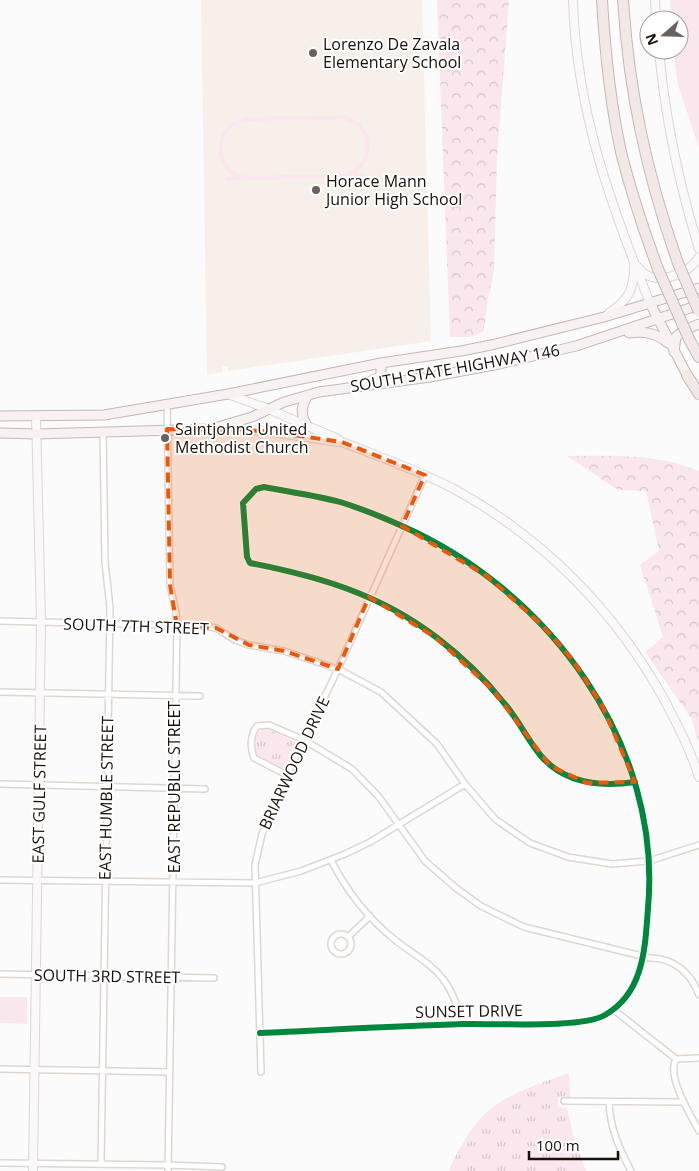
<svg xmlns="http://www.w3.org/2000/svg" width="699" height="1171" viewBox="0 0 699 1171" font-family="'Open Sans',sans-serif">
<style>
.built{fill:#f7efea}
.grass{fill:#fae7ee;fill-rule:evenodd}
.forest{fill:url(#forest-crowns)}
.park{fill:url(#park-tufts)}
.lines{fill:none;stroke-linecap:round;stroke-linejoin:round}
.street-casing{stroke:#dcd7d3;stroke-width:8}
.secondary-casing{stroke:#dcd7d3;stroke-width:10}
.primary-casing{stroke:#c3b8b7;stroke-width:11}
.highway-casing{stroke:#c3b8b7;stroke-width:12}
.street{stroke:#fefefe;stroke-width:5}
.secondary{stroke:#faf8f8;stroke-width:8}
.primary{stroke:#f7f2f1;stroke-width:9}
.highway{stroke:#f2e8e7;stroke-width:10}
.highway-bridge-casing{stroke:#c3b8b7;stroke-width:12;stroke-linecap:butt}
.highway-bridge{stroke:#f2e8e7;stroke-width:10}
.cycleway-casing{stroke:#fff;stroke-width:9}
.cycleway{stroke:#00873e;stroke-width:6}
.marked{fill:#e8590c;fill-opacity:0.2;stroke:#e8590c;stroke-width:4;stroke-dasharray:10 6;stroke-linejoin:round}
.poi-dot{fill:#68625e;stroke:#fff;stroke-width:2}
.labels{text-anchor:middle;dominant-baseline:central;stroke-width:4;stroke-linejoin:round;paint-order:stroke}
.poi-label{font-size:16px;fill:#19100a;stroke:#fff;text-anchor:start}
.street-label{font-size:16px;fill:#19100a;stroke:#fff}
</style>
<defs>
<pattern id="forest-crowns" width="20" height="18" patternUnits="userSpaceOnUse" patternTransform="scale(1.25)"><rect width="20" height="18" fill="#fae7ee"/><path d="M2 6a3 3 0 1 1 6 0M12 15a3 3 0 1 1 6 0" fill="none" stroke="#d6c5cb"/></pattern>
<pattern id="park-tufts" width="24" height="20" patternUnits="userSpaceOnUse" patternTransform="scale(1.25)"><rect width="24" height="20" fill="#fae7ee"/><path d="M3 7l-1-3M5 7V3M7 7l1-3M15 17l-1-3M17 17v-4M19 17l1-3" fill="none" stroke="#d6c5cb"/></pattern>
</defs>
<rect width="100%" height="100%" fill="#fbfbfb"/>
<!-- built -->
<path class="built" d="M201 0H422L431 341 228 371V367L223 366 222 372 207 375Z"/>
<!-- grass -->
<path class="grass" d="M670 0H699V148L677 82 674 50H679V20H671Z
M344 115C372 122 379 155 356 173H364L365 177 226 181V177H234L225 168 218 152 221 135 233 122 249 117ZM343 119C376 128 373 170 339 174L245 176C213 167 216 124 249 121Z
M0 997H27V1024L0 1023Z"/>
<!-- forest -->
<path class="forest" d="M437 0H509L497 158 494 271 487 304 484 331 472 337H450Z
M567 456C612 456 656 453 699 471V744L691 718 645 652 663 637 640 565 659 551 646 491 618 490Z"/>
<!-- park -->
<path class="park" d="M262 729H267L296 742 297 746 287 768 283 769 258 757 256 753 255 735Z
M569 1073 570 1097H558V1107L567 1108 573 1135 586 1171H449C452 1161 458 1152 463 1143 489 1097 523 1090 569 1073Z"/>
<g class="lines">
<defs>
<path id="street" d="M167 404 170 585 176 612 177 626 168 1171
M0 621 203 626 216 628 235 640 249 645 284 651 338 669 381 692 437 744 465 784 495 819 530 843 568 857 612 864 649 861 699 845
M0 692 200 696
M287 775 254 758C250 748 250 735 257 726L269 725 304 740 352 769 379 797 425 861 456 888 481 906 524 927 650 958C674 958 691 973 699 995
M0 784 205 789
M331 860C346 890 369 919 395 940 411 953 431 963 443 979 453 992 458 1008 464 1024
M0 880 255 883 301 871 345 854 370 842 465 784
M331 944a10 10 0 1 1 20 0a10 10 0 1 1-20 0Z
M348 937 370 916
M0 974 214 978
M614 1010 676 1059
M260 1033C327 1030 395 1026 463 1024 495 1023 581 1029 605 1015 644 993 645 948 648 908 663 744 548 590 402 526 382 517 360 508 340 502 315 495 289 492 264 487L256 489 243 503 247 557 250 563C317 576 380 594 436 637 461 656 484 678 504 703 518 719 527 739 541 756 565 784 601 787 635 782
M676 1059C666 1076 691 1116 699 1131
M676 1059 699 1058
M0 1069 170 1072
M261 1072 255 865 262 834 287 775 338 669 425 475
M564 1101 683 1102
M609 1102C610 1128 619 1148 631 1171
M0 1163 168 1165 222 1167
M101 1164 110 608 105 562 103 432"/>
<path id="secondary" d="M573 0C576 109 610 203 650 303
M655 0 656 20
M659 50C665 118 679 184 699 249
M638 267C652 288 688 276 699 257
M608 314C628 300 634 291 634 266
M228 394 268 409 336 438 342 442C380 457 418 470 454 489 544 538 616 612 665 701 678 726 691 751 699 777
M215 429 266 431 338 442
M33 1171 41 622 36 416"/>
<path id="primary" d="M650 303 687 375
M629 333C645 331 656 333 668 343
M674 352 676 337 684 330 699 324
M368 382 378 378 381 374V363
M0 416 104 415 228 394 381 363 461 351 491 345 604 317 699 288
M307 426C300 414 301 406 308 395
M0 433 36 434 211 429 252 417 284 402 319 392 430 377 499 364 576 346 699 305"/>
<path id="highway" d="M602 0C605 51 610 102 621 152 631 192 644 231 658 269
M623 0C629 93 647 175 678 263
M689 339 699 357
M687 375 699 394"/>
</defs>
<!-- street casing -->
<use href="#street" class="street-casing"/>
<!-- secondary casing -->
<use href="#secondary" class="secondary-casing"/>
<!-- primary casing -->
<use href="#primary" class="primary-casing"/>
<!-- highway casing -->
<use href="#highway" class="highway-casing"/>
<!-- street -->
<use href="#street" class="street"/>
<!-- secondary -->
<use href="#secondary" class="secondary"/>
<!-- primary -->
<use href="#primary" class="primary"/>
<!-- highway -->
<use href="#highway" class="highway"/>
<defs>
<path id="highway-bridge" d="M678 263 699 312
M658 269 689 339"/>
</defs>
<!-- highway-bridge casing -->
<use href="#highway-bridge" class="highway-bridge-casing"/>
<!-- highway-bridge -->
<use href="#highway-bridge" class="highway-bridge"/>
<defs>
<path id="cycleway" d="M260 1033C327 1030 395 1026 463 1024 495 1023 581 1029 605 1015 644 993 645 948 648 908 663 744 548 590 402 526 382 517 360 508 340 502 315 495 289 492 264 487L256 489 243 503 247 557 250 563C317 576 380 594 436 637 461 656 484 678 504 703 518 719 527 739 541 756 565 784 601 787 635 782"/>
</defs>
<!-- cycleway casing -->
<use href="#cycleway" class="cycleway-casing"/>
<!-- cycleway -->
<use href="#cycleway" class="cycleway"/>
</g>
<!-- marked area -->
<path class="marked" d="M167 429 266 431 342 442 425 475 402 526 487 576 542 625 572 659 602 705 635 782 587 783 550 766 493 690 435 637 369 597 338 669 284 651 249 645 216 628 177 626 170 585Z"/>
<!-- markers -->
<g class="poi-dot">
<circle cx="313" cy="53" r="5"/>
<circle cx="316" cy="190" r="5"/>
<circle cx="165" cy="438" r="5"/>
</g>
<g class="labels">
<!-- poi labels -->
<g class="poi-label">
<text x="323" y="44">Lorenzo De Zavala<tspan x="323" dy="18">Elementary School</tspan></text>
<text x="326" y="181">Horace Mann<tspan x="326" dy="18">Junior High School</tspan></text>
<text x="175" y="429">Saintjohns United<tspan x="175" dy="18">Methodist Church</tspan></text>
</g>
<!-- street labels -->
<g class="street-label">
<text transform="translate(455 368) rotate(-10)">SOUTH STATE HIGHWAY 146</text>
<text transform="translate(136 626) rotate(2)">SOUTH 7TH STREET</text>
<text transform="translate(294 763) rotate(-65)">BRIARWOOD DRIVE</text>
<text transform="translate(174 787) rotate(-90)">EAST REPUBLIC STREET</text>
<text transform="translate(39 794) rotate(-89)">EAST GULF STREET</text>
<text transform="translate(106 798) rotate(-89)">EAST HUMBLE STREET</text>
<text transform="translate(107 976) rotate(1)">SOUTH 3RD STREET</text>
<text transform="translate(469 1011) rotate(-1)">SUNSET DRIVE</text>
</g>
</g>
<!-- north arrow -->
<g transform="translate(664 35) rotate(250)"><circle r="24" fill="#ffffff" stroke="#a39f9d"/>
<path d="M0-4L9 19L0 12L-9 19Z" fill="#68625e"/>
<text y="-8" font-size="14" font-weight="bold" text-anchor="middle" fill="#19100a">N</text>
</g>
<!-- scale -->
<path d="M529 1151v8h89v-8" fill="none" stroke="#19100a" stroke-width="2.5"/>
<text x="536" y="1151" font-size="15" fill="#19100a" stroke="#ffffff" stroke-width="4" paint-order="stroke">100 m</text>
</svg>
